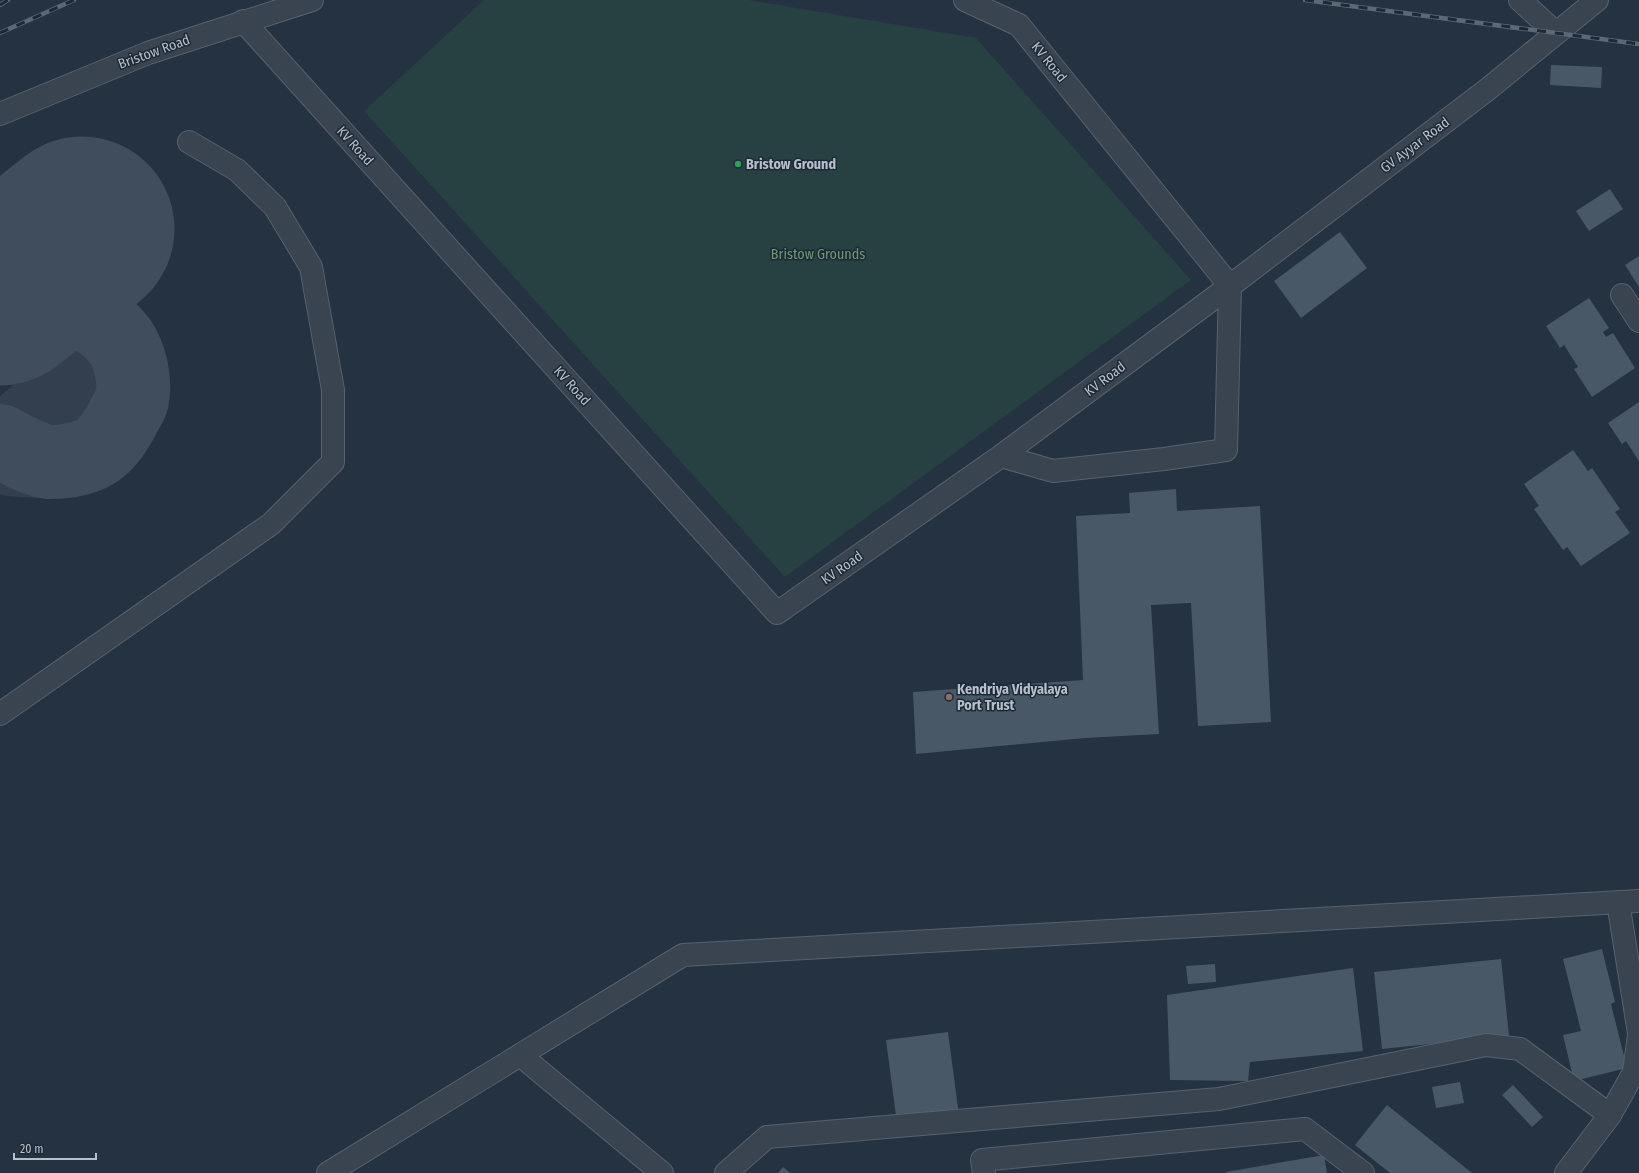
<svg xmlns="http://www.w3.org/2000/svg" width="1639" height="1173" viewBox="0 0 1639 1173" font-family="'Fira Sans Condensed',sans-serif">
<style>
.airport{fill:#333f4e}
.green{fill:#274042}
.lines{fill:none;stroke-linecap:round;stroke-linejoin:round}
.taxiway{stroke:#404d5c;stroke-width:74}
.runway{stroke:#404d5c;stroke-width:185}
.building{fill:#495867}
.minor-casing{stroke:#57626e;stroke-width:24}
.minor{stroke:#394450;stroke-width:22}
.rail-casing{stroke:#5b6877;stroke-width:4.5}
.rail{stroke:#1e2936;stroke-width:3;stroke-dasharray:9;stroke-linecap:butt}
.leisure-dot{fill:#2e9e5b;stroke:#1e2936;stroke-width:1.5}
.education-dot{fill:#8d6e63;stroke:#1e2936;stroke-width:1.5}
.labels{text-anchor:middle;dominant-baseline:central;stroke-width:3;stroke-linejoin:round;paint-order:stroke}
.street-label{font-size:14px;fill:#b6bfcb;stroke:#1e2936}
.poi-label{font-size:14px;font-weight:bold;fill:#b6bfcb;stroke:#1e2936;text-anchor:start}
.park-label{font-size:14px;fill:#6c9c74;stroke:#1e2936}
</style>
<rect width="100%" height="100%" fill="#253241"/>
<!-- airport -->
<path class="airport" d="M123 294 144 322 155 357 154 398 141 435 124 460 95 478 70 491 38 498 6 496 0 494V396Z"/>
<!-- green -->
<path class="green" d="M484 0H749L976 38 1191 280 785 577 364 111Z"/>
<g class="lines">
<!-- taxiway -->
<path class="taxiway" d="M0 300C29 294 56 298 82 312 96 319 110 327 120 341 130 355 136 382 132 399 132 403 129 407 127 410 119 426 107 448 89 455 77 460 63 462 50 462 39 462 10 447 0 441"/>
<!-- runway -->
<path class="runway" d="M0 293 82 229"/>
</g>
<!-- building -->
<path class="building" d="M1551 65 1602 67 1601 88 1550 85Z
M1610 189 1623 209 1589 231 1576 211Z
M1340 232 1367 268 1301 318 1274 281Z
M1639 256V287L1625 265Z
M1589 298 1609 328 1603 332 1606 337 1613 333 1635 368 1592 397 1574 369 1578 367 1564 345 1560 348 1546 326Z
M1639 402V461L1626 441 1622 444 1608 423Z
M1573 450 1588 471 1592 468 1620 509 1615 512 1630 533 1581 566 1567 547 1563 550 1534 509 1539 506 1524 484Z
M1176 489 1177 511 1260 506 1271 722 1198 726 1191 603 1151 605 1159 734 1085 738 916 754 913 692 1083 680 1076 516 1130 513 1129 493Z
M1602 949 1615 1002 1611 1004 1627 1068 1574 1081 1563 1035 1581 1031 1563 959Z
M1501 959 1509 1036 1382 1049 1374 972Z
M1215 964 1216 982 1188 984 1186 966Z
M1353 968 1363 1051 1250 1062 1248 1081 1170 1080 1167 995Z
M948 1032 960 1123 898 1131 886 1040Z
M1460 1082 1464 1103 1436 1108 1432 1087Z
M1513 1085 1543 1117 1532 1127 1502 1095Z
M1387 1105 1472 1173H1390L1355 1145Z
M1324 1155 1327 1173H1226V1172Z
M783 1167 790 1173H778Z"/>
<g class="lines">
<defs>
<path id="minor" d="M965 0 1019 25 1230 286
M1520 0 1556 33
M243 21 777 613 1001 456 1230 286 1488 89 1597 0
M0 114 148 53 312 0
M1622 295 1639 321
M1001 456 1053 471 1164 459 1226 450 1230 286
M0 714 271 524 333 462V390L311 267 275 207 237 170 189 142
M1618 902 1639 1033
M520 1055 662 1173
M328 1173 683 955 1639 901
M726 1173 767 1137 1219 1099 1486 1045 1520 1049 1610 1115
M984 1173 982 1160 1305 1129 1363 1173
M1566 1173 1610 1115 1634 1072 1639 1035"/>
</defs>
<!-- minor casing -->
<use href="#minor" class="minor-casing"/>
<!-- minor -->
<use href="#minor" class="minor"/>
<defs>
<path id="rail" d="M1305 0 1639 44
M0 5 8 0
M0 33 74 0"/>
</defs>
<!-- rail casing -->
<use href="#rail" class="rail-casing"/>
<!-- rail -->
<use href="#rail" class="rail"/>
</g>
<!-- markers -->
<circle class="leisure-dot" cx="738" cy="164" r="4"/>
<circle class="education-dot" cx="949" cy="697" r="4"/>
<g class="labels">
<!-- street labels -->
<g class="street-label">
<text transform="translate(154 52) rotate(-20)">Bristow Road</text>
<text transform="translate(1049 62) rotate(51)">KV Road</text>
<text transform="translate(1415 145) rotate(-37)">GV Ayyar Road</text>
<text transform="translate(355 146) rotate(48)">KV Road</text>
<text transform="translate(1105 379) rotate(-37)">KV Road</text>
<text transform="translate(572 386) rotate(48)">KV Road</text>
<text transform="translate(842 568) rotate(-35)">KV Road</text>
</g>
<!-- poi labels -->
<g class="poi-label">
<text x="746" y="164">Bristow Ground</text>
<text x="957" y="689">Kendriya Vidyalaya<tspan x="957" dy="16">Port Trust</tspan></text>
</g>
<!-- park labels -->
<g class="park-label">
<text x="818" y="254">Bristow Grounds</text>
</g>
</g>
<!-- scale -->
<path d="M14 1153v6h82v-6" fill="none" stroke="#b6bfcb" stroke-width="2"/>
<text x="20" y="1153" font-size="12" fill="#b6bfcb" stroke="#1e2936" stroke-width="3" paint-order="stroke">20 m</text>
</svg>
